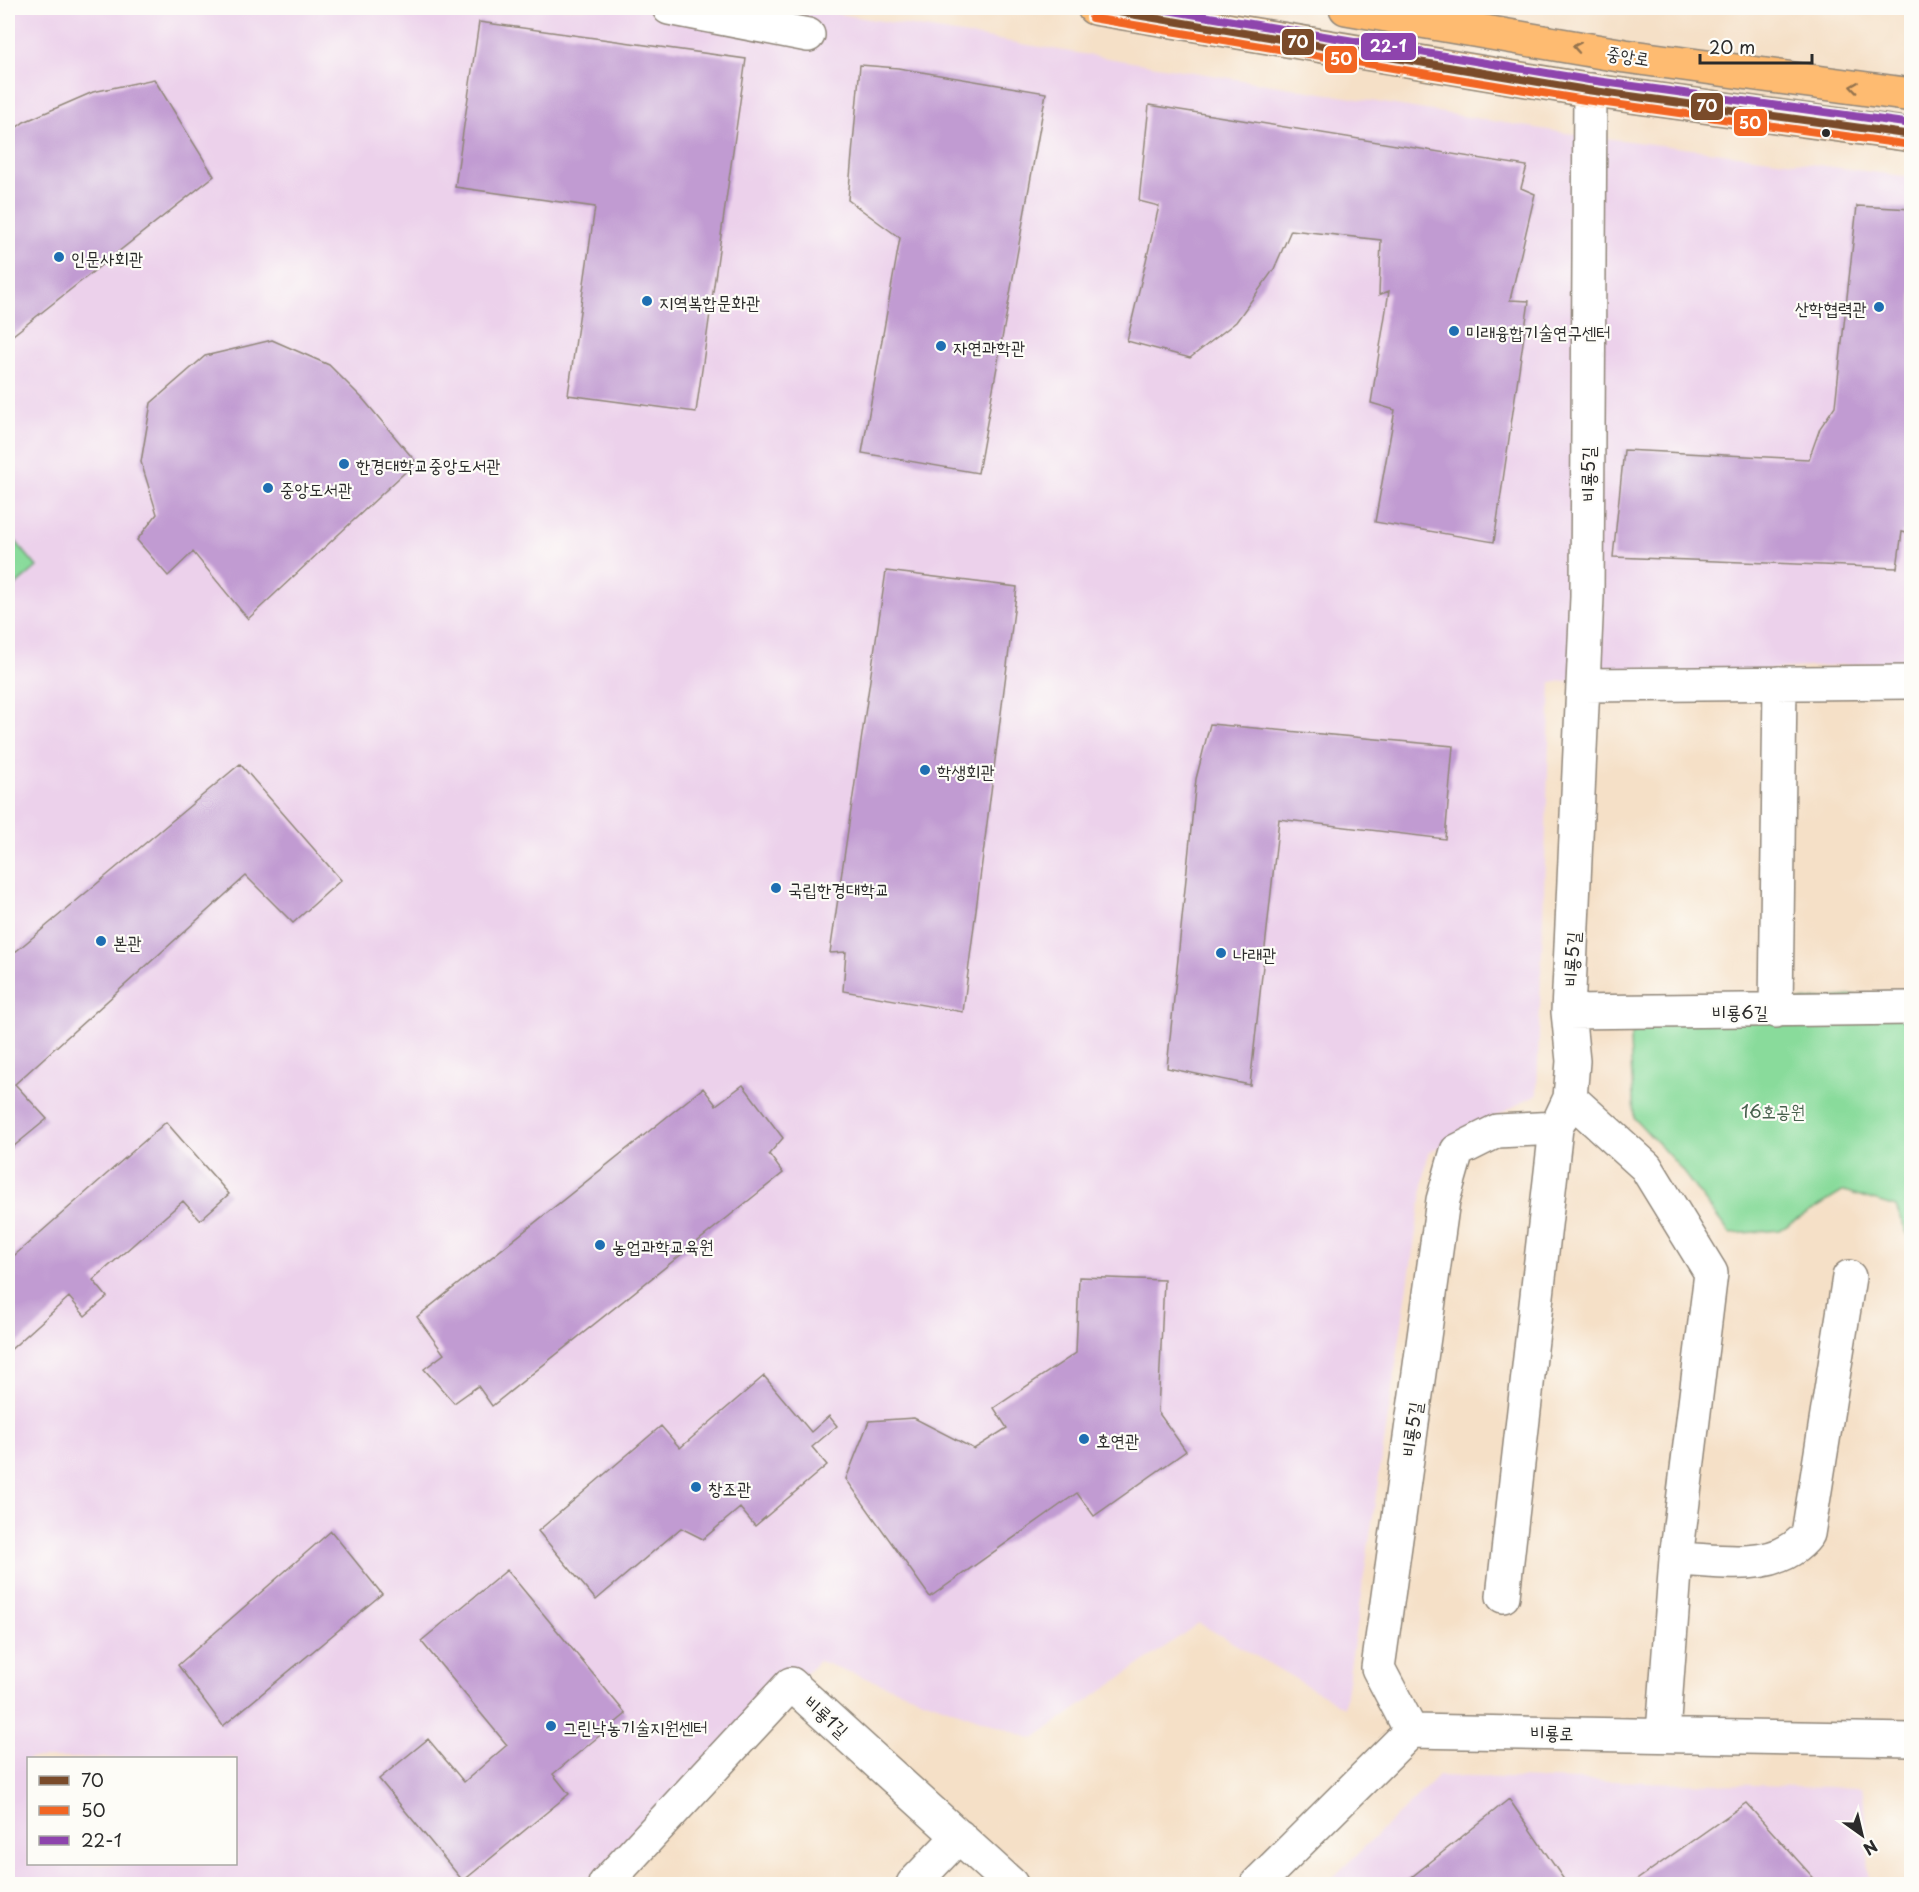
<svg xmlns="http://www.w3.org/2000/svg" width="1919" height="1892" viewBox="0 0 1919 1892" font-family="'Playpen Sans','Poor Story',sans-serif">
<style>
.built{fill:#ecd1eb;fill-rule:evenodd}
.green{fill:#89db9b;stroke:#5a8363;stroke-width:1.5}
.building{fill:#c19bd2}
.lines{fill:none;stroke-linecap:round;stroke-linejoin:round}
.minor-casing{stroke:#908679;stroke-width:36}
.major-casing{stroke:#908679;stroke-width:36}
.path{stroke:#908679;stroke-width:4;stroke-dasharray:4.5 4.5;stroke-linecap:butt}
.minor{stroke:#fff;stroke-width:33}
.major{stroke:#febb71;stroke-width:33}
.bus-1-casing{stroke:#fdfcf7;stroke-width:12}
.bus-2-casing{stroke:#fdfcf7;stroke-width:12}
.bus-3-casing{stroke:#fdfcf7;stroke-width:12}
.bus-1{stroke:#7a4b2a;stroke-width:8}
.bus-2{stroke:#f26522;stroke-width:8}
.bus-3{stroke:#8e44ad;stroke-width:8}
.oneway{stroke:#94734e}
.bus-dot{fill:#2b2b2b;stroke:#fdfcf7;stroke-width:2}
.poi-dot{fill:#1f6fb2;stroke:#fdfcf7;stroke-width:2}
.labels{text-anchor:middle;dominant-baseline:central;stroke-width:4.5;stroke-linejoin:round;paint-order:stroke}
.street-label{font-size:18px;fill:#2b2b2b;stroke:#fdfcf7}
.poi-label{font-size:18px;fill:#2b2b2b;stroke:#fdfcf7;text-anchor:start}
.park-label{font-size:18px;fill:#47604d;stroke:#fdfcf7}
.line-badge{stroke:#fdfcf7;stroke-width:2}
.badge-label{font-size:16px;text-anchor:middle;font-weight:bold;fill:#fff}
</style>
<rect width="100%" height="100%" fill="#fdfcf7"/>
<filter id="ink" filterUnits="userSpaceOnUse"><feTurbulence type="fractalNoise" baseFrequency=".0167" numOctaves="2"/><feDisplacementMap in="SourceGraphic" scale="12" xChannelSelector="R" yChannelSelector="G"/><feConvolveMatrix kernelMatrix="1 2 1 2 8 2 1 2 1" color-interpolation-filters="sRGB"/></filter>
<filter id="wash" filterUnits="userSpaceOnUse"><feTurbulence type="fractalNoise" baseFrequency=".008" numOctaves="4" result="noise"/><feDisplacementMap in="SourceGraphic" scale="24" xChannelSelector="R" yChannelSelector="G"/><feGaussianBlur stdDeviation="1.35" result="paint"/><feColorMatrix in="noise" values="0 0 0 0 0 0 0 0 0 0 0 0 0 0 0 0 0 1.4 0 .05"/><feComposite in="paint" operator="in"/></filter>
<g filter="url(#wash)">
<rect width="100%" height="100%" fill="#f5e0c7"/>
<!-- built -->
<path class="built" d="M8 8H802L1566 133 1911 177V661L1551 682 1537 1094 1428 1153 1344 1707 1199 1623 1033 1739 819 1661 587 1884H8ZM28 1758H236V1864H28Z
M1438 1776 1863 1788 1870 1884H1326Z"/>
<!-- green -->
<path class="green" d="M8 532 37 567 8 592Z
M1911 990V1243L1896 1207 1844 1191 1780 1230 1730 1234 1676 1163 1634 1118 1630 1041 1638 1017Z"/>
<g id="blocks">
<!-- building -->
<path class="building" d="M479 22 746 59 696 412 568 395 595 207 455 187Z
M860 65 898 68 1046 93 978 473 862 453 900 238 848 200Z
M154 79 214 176 8 339V134L24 122 93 92Z
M1149 105 1527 166 1521 188 1535 194 1510 300 1529 301 1494 542 1375 522 1395 410 1371 403 1389 291 1379 295 1381 240 1291 230 1274 269 1236 322 1190 358 1127 341 1159 206 1139 201Z
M1857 206 1912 209V534L1902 532 1897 568 1613 557 1624 450 1809 459 1820 428 1835 406Z
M272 340 329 365 363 399 416 462 248 619 193 552 168 576 137 540 157 514 141 462 151 403 205 356Z
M886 571 1017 587 963 1012 843 991 846 952 830 953Z
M1210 724 1453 746 1445 839 1279 819 1250 1085 1167 1068 1196 779Z
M240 764 341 880 293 923 246 876 15 1084 47 1119 8 1151V958Z
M743 1085 783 1138 769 1154 783 1173 492 1406 478 1386 454 1403 424 1369 444 1354 417 1317 703 1088 716 1105Z
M166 1122 229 1194 200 1220 183 1201 93 1280 107 1297 85 1316 69 1297 8 1352V1261Z
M1079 1277 1164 1280 1158 1412 1186 1451 1094 1516 1077 1493 930 1597 846 1479 869 1421 914 1418 974 1449 1007 1428 994 1408 1076 1353Z
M764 1376 811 1432 829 1416 837 1426 812 1447 827 1465 755 1526 740 1508 703 1539 681 1528 596 1600 538 1531 661 1426 680 1448Z
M331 1531 382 1594 223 1726 178 1665Z
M507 1570 626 1714 553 1774 569 1794 463 1881 379 1779 428 1739 464 1782 507 1745 421 1641Z
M1509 1799 1567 1884H1403Z
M1746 1803 1819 1884H1631Z"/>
</g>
</g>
<g filter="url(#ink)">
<use href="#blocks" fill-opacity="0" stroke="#908679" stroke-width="1.5"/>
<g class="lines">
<defs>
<path id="minor" d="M669 8 808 35
M1584 685 1912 682
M1776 1011 1780 683
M1568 1012 1912 1008
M1570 1098 1646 1167 1711 1273 1676 1559 1663 1733
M1676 1559C1720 1560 1778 1574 1808 1534L1849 1277
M1503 1596 1556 1128
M1411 1731 1378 1668 1443 1200 1457 1151 1497 1131 1556 1128 1570 1098 1573 1061 1568 1012 1587 597 1590 90
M605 1884 791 1684 1011 1884
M913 1884 959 1836
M1257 1884 1411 1731 1912 1740"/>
<path id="major" d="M1094 8 1587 90 1912 135
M1346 8 1625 56 1912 95"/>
</defs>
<!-- minor casing -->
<use href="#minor" class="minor-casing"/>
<!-- major casing -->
<use href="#major" class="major-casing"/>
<!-- path -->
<path class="path" d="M1905 1884 1912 1845"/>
<!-- minor -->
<use href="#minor" class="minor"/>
<!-- major -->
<use href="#major" class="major"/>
<defs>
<path id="bus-1" d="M1094 8 1587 90 1912 135"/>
<path id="bus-2" d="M1092 18 1585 100 1911 145"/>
<path id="bus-3" d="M1155 8 1589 80 1912 124"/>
</defs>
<!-- bus-1 casing -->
<use href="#bus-1" class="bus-1-casing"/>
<!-- bus-2 casing -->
<use href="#bus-2" class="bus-2-casing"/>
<!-- bus-3 casing -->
<use href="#bus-3" class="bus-3-casing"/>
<!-- bus-1 -->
<use href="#bus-1" class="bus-1"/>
<!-- bus-2 -->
<use href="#bus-2" class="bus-2"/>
<!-- bus-3 -->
<use href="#bus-3" class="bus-3"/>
</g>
<!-- one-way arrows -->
<defs><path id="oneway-chevron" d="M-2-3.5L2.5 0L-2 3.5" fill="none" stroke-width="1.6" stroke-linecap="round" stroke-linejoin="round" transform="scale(1.5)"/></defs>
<g class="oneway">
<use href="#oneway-chevron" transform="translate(1577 47) rotate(-170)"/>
<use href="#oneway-chevron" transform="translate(1854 87) rotate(-172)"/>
</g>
</g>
<!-- markers -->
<circle class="bus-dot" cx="1826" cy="133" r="5"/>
<g class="poi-dot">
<circle cx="59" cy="257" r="6"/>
<circle cx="647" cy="301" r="6"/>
<circle cx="1879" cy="307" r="6"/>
<circle cx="1454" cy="331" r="6"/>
<circle cx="941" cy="346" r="6"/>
<circle cx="344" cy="464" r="6"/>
<circle cx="268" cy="488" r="6"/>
<circle cx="925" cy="770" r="6"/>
<circle cx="776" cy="888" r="6"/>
<circle cx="101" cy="941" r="6"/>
<circle cx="1221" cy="953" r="6"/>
<circle cx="600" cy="1245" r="6"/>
<circle cx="1084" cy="1439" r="6"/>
<circle cx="696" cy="1487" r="6"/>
<circle cx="551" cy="1726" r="6"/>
</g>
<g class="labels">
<!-- street labels -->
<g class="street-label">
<text transform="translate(1628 55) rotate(9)">중앙로</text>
<text transform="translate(1587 474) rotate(-90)">비룡5길</text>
<text transform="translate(1571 959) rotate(-87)">비룡5길</text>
<text x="1740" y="1011">비룡6길</text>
<text transform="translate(1411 1429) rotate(-82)">비룡5길</text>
<text transform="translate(827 1716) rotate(42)">비룡1길</text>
<text transform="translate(1552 1732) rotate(1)">비룡로</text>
</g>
<!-- poi labels -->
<g class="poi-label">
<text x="71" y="257">인문사회관</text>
<text x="659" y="301">지역복합문화관</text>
<text x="1867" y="307" text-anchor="end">산학협력관</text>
<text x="1466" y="331">미래융합기술연구센터</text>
<text x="953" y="346">자연과학관</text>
<text x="356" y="464">한경대학교중앙도서관</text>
<text x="280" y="488">중앙도서관</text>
<text x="937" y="770">학생회관</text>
<text x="788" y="888">국립한경대학교</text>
<text x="113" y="941">본관</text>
<text x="1233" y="953">나래관</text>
<text x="612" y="1245">농업과학교육원</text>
<text x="1096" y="1439">호연관</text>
<text x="708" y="1487">창조관</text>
<text x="563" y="1726">그린낙농기술지원센터</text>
</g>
<!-- park labels -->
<g class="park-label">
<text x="1773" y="1110">16호공원</text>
</g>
</g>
<g class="line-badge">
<rect x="1281" y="28" width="34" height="28" rx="6" fill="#7a4b2a"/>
<rect x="1360" y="32" width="57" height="29" rx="6" fill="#8e44ad"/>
<rect x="1324" y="45" width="34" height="29" rx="6" fill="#f26522"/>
<rect x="1690" y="92" width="34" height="29" rx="6" fill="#7a4b2a"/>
<rect x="1733" y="108" width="35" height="29" rx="6" fill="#f26522"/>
</g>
<g class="badge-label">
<text x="1298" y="48">70</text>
<text x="1388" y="52">22-1</text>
<text x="1341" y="65">50</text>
<text x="1707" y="112">70</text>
<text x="1750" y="129">50</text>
</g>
<!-- margin -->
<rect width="1919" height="1892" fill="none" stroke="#fdfcf7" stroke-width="30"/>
<!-- legend -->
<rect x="27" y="1757" width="210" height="108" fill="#fdfcf7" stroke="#a9a8a5" stroke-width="1.5"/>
<rect x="39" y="1776" width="30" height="9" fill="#7a4b2a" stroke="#a9a8a5" stroke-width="1.5"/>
<text x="81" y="1787" font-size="18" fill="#2b2b2b">70</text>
<rect x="39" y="1806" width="30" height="9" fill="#f26522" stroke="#a9a8a5" stroke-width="1.5"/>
<text x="81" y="1817" font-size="18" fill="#2b2b2b">50</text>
<rect x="39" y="1836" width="30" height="9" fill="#8e44ad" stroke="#a9a8a5" stroke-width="1.5"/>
<text x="81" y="1847" font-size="18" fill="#2b2b2b">22-1</text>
<!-- north arrow -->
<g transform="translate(1862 1835) rotate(146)" stroke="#fdfcf7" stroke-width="4.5" paint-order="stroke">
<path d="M0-4.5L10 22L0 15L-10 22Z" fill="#2b2b2b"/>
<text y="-9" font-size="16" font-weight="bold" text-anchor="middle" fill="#2b2b2b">N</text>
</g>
<!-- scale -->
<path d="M1700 54v9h112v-9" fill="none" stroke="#2b2b2b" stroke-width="3"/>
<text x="1709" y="54" font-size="18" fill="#2b2b2b" stroke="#fdfcf7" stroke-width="4.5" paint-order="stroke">20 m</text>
</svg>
